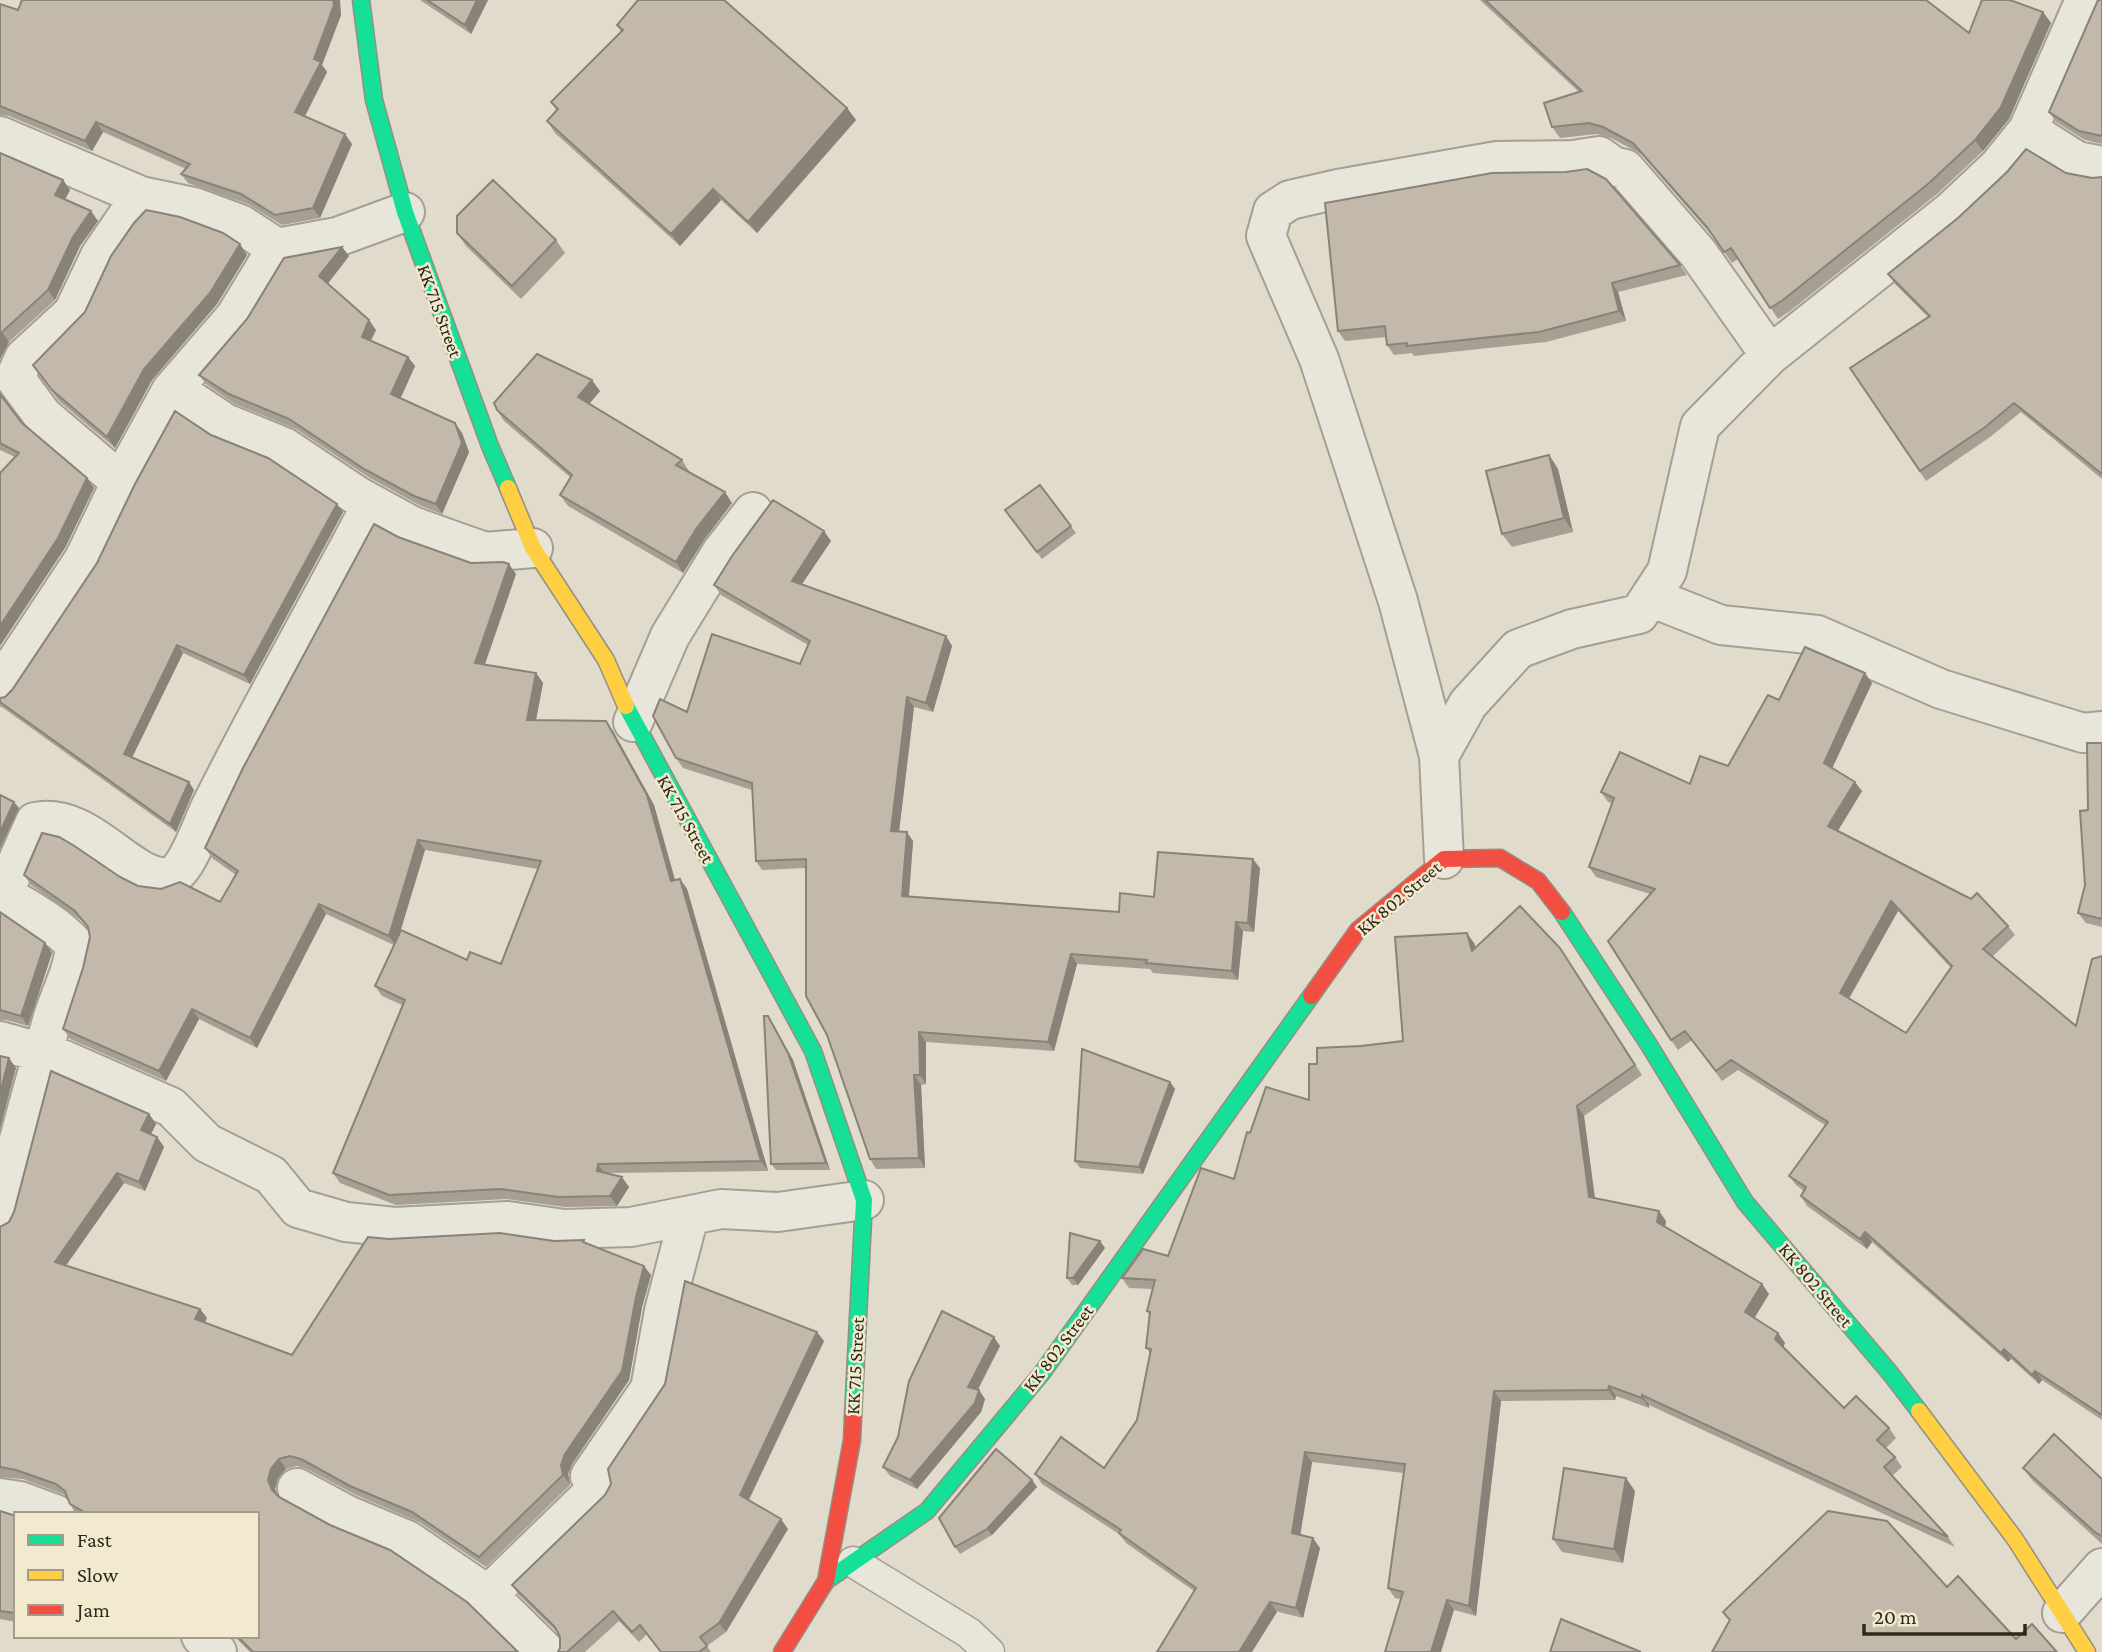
<svg xmlns="http://www.w3.org/2000/svg" width="2102" height="1652" viewBox="0 0 2102 1652" font-family="'Crimson Pro',serif">
<style>
.lines{fill:none;stroke-linecap:round;stroke-linejoin:round}
.lane-casing{stroke:#a59f93;stroke-width:33}
.street-casing{stroke:#a59f93;stroke-width:42}
.fast-casing{stroke:#948f83;stroke-width:19}
.slow-casing{stroke:#948f83;stroke-width:19}
.jam-casing{stroke:#948f83;stroke-width:19}
.lane{stroke:#e8e5db;stroke-width:30}
.street{stroke:#e8e5db;stroke-width:38}
.fast{stroke:#16e098;stroke-width:16}
.slow{stroke:#ffcf43;stroke-width:16}
.jam{stroke:#f24e42;stroke-width:16}
.wall{fill:#a89f93;fill-rule:evenodd}
.shaded-wall{fill:#888278}
.building{fill:#c3b9ab;stroke:#888278;stroke-width:2;fill-rule:evenodd}
.labels{text-anchor:middle;dominant-baseline:central;stroke-width:5;stroke-linejoin:round;paint-order:stroke}
.street-label{font-size:19px;fill:#31281d;stroke:#f1eacf}
</style>
<rect width="100%" height="100%" fill="#e0dbca"/>
<g class="lines">
<defs>
<path id="lane" d="M853 1562 969 1633 989 1652"/>
<path id="street" d="M2028 130 2077 161 2102 166
M0 136 141 196 194 207 240 224 277 248 337 237 405 212
M171 391 189 399 225 423 284 447 359 497 412 526 485 552 533 548
M121 482 43 416 15 378 24 358 73 313 100 256 141 196
M1650 597 1721 625 1817 635 1941 689 2083 733 2102 731
M0 686 84 559 121 482 171 391 235 317 277 248
M633 722 670 636 721 553 753 512
M1439 756 1398 601 1319 359 1266 236 1273 211 1290 200 1338 189 1497 161 1573 160 1599 156 1613 166 1625 169 1698 253 1770 355
M1444 859 1439 756 1468 704 1518 649 1572 629 1639 614 1667 571 1700 426 1770 355 1950 212 1999 166 2028 130 2085 0
M0 901 35 822C90 811 130 882 169 877 186 875 203 821 211 806 262 704 319 605 372 504
M0 1041 57 1057 171 1107 207 1143 271 1175 298 1208 346 1222 395 1227 508 1221 564 1229 631 1227 721 1209 778 1212 864 1200
M0 1216C15 1149 34 1083 53 1017 60 994 74 969 75 945 55 923 28 909 3 894
M297 1488 347 1515 407 1540 488 1595 546 1652
M0 1498 20 1501 55 1514
M488 1595 596 1490 590 1476 650 1389 664 1311 689 1216
M2062 1613 2102 1568
M201 1636 217 1652"/>
<path id="fast" d="M361 0 374 100 405 212 490 446 508 488
M626 706 813 1051 864 1200 853 1417
M1562 912 1649 1045 1745 1202 1890 1373 1919 1411
M826 1581 927 1511 1042 1373 1311 996"/>
<path id="slow" d="M508 488 533 548 606 660 626 706
M1919 1411 2015 1539 2087 1652"/>
<path id="jam" d="M1311 996 1358 930 1444 859 1500 858 1538 881 1562 912
M782 1652 826 1581 852 1440 853 1417"/>
</defs>
<!-- lane casing -->
<use href="#lane" class="lane-casing"/>
<!-- street casing -->
<use href="#street" class="street-casing"/>
<!-- fast casing -->
<use href="#fast" class="fast-casing"/>
<!-- slow casing -->
<use href="#slow" class="slow-casing"/>
<!-- jam casing -->
<use href="#jam" class="jam-casing"/>
<!-- lane -->
<use href="#lane" class="lane"/>
<!-- street -->
<use href="#street" class="street"/>
<!-- fast -->
<use href="#fast" class="fast"/>
<!-- slow -->
<use href="#slow" class="slow"/>
<!-- jam -->
<use href="#jam" class="jam"/>
</g>
<!-- wall -->
<path class="wall" d="M420 0H488L471 34Z
M1480 0H1926L1969 33 2043 12 2051 23 2009 119 1983 151 1936 195 1790 311 1778 319 1738 259 1732 263 1715 239 1641 154 1611 138 1597 134 1560 138 1552 127 1579 92Z
M2102 0V144L2085 140 2056 122 2049 112Z
M339 2 341 15 322 65 327 72 305 116 352 144 320 218 282 225 248 204 188 183 181 174 186 169 103 132 92 151 9 116 0 115V4L18 10Z
M727 3 847 108 856 120 757 233 721 200 680 246 555 133 547 121 556 110 551 102 621 32 617 25Z
M0 153 63 180 70 190 65 199 98 221 80 246 55 300 9 342 0 359Z
M2066 173 2092 178 2102 177V479L2021 412 1990 437 1926 481 1850 368 1928 317 1895 284 1888 274Z
M457 233 556 240 565 253 521 299 466 246Z
M342 247 349 256 328 283 376 330 371 341 408 357 415 366 401 398 462 433 469 452 442 514 421 506 370 478 296 429 235 404 206 384 199 375Z
M247 255 217 304 152 380 115 448 59 401 33 365 85 312Z
M1680 265 1687 275 1618 292 1626 321 1546 342 1414 356 1412 353 1394 355 1387 345 1386 337 1345 341 1338 331Z
M600 391 589 403 682 460 689 471 688 472 732 503 704 540 683 573 568 506 560 495 571 478 504 421 497 410Z
M0 394 22 423 87 478 94 488 65 548 15 457 0 450Z
M211 435 337 504 343 512 250 684 183 653 132 757 194 790 176 832 2 707 0 705V698L5 697 12 690Z
M1549 455 1558 469 1573 532 1512 547 1502 534Z
M1040 485 1076 533 1042 559 1005 510Z
M398 537 471 563 516 574 484 665 536 673 543 683 536 720 613 731 654 805 675 880 680 879 687 889 768 1171 608 1173 629 1187 617 1206 565 1207 507 1199 396 1205 340 1183 333 1173 402 1005 382 996 375 986 394 945 326 914 257 1048 199 1019 166 1081 70 1039 63 1029 83 968 90 937 89 929 82 921 31 885 24 875 120 877 138 886 220 902 236 875 212 858 205 848ZM425 850 538 869 501 964 467 960 399 934Z
M831 541 802 584 946 636 952 646 933 712 914 707 899 831 913 841 909 897 1119 912 1154 897 1260 868 1254 932 1243 931 1238 980 1153 973 1150 969 1077 964 1054 1051 926 1042V1084L921 1085 925 1168 876 1169 870 1159 806 868 762 870 756 861 752 790 683 768 676 758 687 712 800 664 808 645 721 595 714 585Z
M1872 683 1832 768 1862 791 1838 831 2008 926 2015 935 1992 957 2076 1026 2102 956V1420L2042 1380 2039 1384 2011 1359 2008 1362 1872 1242 1867 1249 1807 1206 1801 1196 1804 1191 1796 1185 1789 1176 1825 1125 1738 1070 1722 1081 1692 1040 1678 1050 1671 1040 1650 894 1596 877 1589 867 1612 803 1608 802 1601 792 1690 784 1728 766 1779 700ZM1898 911 1951 968 1906 1033 1849 999Z
M2102 743V927L2086 923 2078 913 2085 885Z
M0 912 45 943 52 953 28 1026 6 1020H0Z
M1474 943 1476 948H1560L1642 1075 1584 1116 1595 1198 1666 1221 1665 1227 1769 1294 1754 1318 1778 1333 1785 1343 1783 1347 1844 1408 1889 1428 1896 1438 1886 1448 1895 1457 1902 1467 1892 1476 1948 1537 1955 1547 1649 1405V1408L1616 1396 1615 1400 1501 1401 1476 1616 1454 1610 1395 1598 1388 1588 1404 1473 1312 1462 1300 1535 1320 1548 1303 1618 1194 1591 1126 1543 1119 1534 1042 1484 1035 1474 1104 1468 1137 1420 1150 1353 1146 1348 1150 1316 1147 1311 1153 1289 1129 1288 1122 1278 1168 1256 1234 1179 1250 1133 1309 1100 1317 1064 1403 1041Z
M768 1016 793 1060 830 1170H776L771 1164Z
M1170 1082 1175 1089 1143 1174 1080 1168 1075 1161Z
M149 1114 156 1124 151 1134 157 1137 164 1147 145 1191 124 1183 66 1266 200 1309 207 1318 204 1323 292 1355 389 1239 554 1241 586 1244 651 1275 642 1307 629 1380 572 1464 568 1474 570 1485 486 1567 419 1522 356 1495 307 1469 297 1466 286 1469 278 1478 275 1489 277 1495 518 1652H250L234 1636H257V1514H76L70 1504 67 1497 63 1494 23 1479 0 1477V1227L9 1222Z
M1105 1248 1078 1285H1072L1067 1278Z
M824 1341 749 1500 788 1529 726 1632 707 1646 711 1652H661L647 1634 639 1642 619 1621 585 1652H558L560 1648V1637L558 1633 519 1595 512 1585Z
M1000 1346 978 1390 985 1399 981 1412 917 1489 890 1476 883 1467Z
M2023 1468 2102 1479V1544L2033 1481Z
M1032 1480 1037 1487 992 1535 960 1554 955 1547Z
M1635 1491 1623 1563 1562 1552 1553 1539Z
M0 1511 16 1516V1622L0 1619Z"/>
<!-- shaded-wall -->
<path class="shaded-wall" d="M333 0H340L341 15 322 65 327 72 302 122 295 112 314 59Z
M477 0H488L471 34 465 25Z
M2043 12 2051 23 2009 119 1983 151 1975 140Z
M847 108 856 120 757 233 748 222Z
M96 122 103 132 92 151 85 141Z
M345 134 352 144 320 218 313 208Z
M63 180 70 190 62 205 55 195Z
M713 189 721 200 680 246 671 234Z
M91 211 98 221 80 246 55 300 48 290 73 237Z
M240 244 247 255 217 304 152 380 115 448 107 437 144 369Z
M342 247 349 256 326 286 319 276Z
M1612 283 1618 292 1626 321 1619 311Z
M369 320 376 330 368 346 362 337Z
M2 332 9 342 0 359V336Z
M408 357 415 366 398 403 391 394Z
M592 380 600 391 586 408 578 397Z
M455 423 462 433 469 452 442 514 436 504Z
M1549 455 1558 469 1573 532 1564 518Z
M87 478 94 488 65 548 0 646V626Z
M725 492 732 503 704 540 683 573 676 562 696 529Z
M337 504 343 512 250 684 244 675Z
M824 531 831 541 798 590 792 581Z
M509 564 516 574 482 673 475 663Z
M946 636 952 646 933 712 926 703Z
M177 645 183 653 130 762 124 754Z
M536 673 543 683 534 730 527 720Z
M1865 673 1872 683 1830 773 1824 763Z
M907 697 914 707 898 840 891 831Z
M606 721 613 731 654 805 678 891 671 881Z
M189 782 194 790 176 832 170 824Z
M1855 782 1862 791 1835 835 1828 826Z
M14 802 19 808 0 849V832Z
M907 832 913 841 908 906 902 896Z
M418 840 425 850 396 946 389 936Z
M1253 859 1260 868 1254 932 1248 923Z
M680 879 687 889 768 1171 761 1161Z
M1891 901 1898 911 1846 1003 1840 993Z
M319 904 326 914 257 1048 250 1038Z
M1236 922 1243 931 1238 980 1232 971Z
M1467 933 1474 943 1479 961 1472 951Z
M45 943 52 953 28 1026 21 1016Z
M1071 954 1077 964 1054 1051 1048 1042Z
M192 1009 199 1019 166 1081 159 1071Z
M768 1016 793 1060 830 1170 826 1163Z
M919 1032 926 1042V1084L920 1075Z
M9 1058 16 1068 0 1129V1093Z
M914 1075 921 1085 925 1168 919 1158Z
M1170 1082 1175 1089 1143 1174 1139 1167Z
M1577 1106 1584 1116 1596 1207 1589 1197Z
M149 1114 156 1124 148 1140 141 1130Z
M157 1137 164 1147 145 1191 139 1182Z
M598 1164 605 1174 597 1171Z
M117 1173 124 1183 61 1272 55 1262Z
M622 1177 629 1187 617 1206 610 1196Z
M1659 1211 1666 1221 1664 1232 1657 1222Z
M1865 1232 1872 1242 1867 1249 1860 1239Z
M1100 1241 1105 1248 1078 1285 1073 1278Z
M644 1266 651 1275 642 1307 629 1380 572 1464 568 1474 570 1485 563 1475 561 1465 565 1454 636 1297Z
M1762 1284 1769 1294 1752 1322 1745 1312Z
M200 1309 207 1318 202 1329 195 1319Z
M817 1332 824 1341 746 1505 740 1495Z
M1778 1333 1785 1343 1782 1349 1775 1339Z
M994 1337 1000 1346 974 1396 968 1387Z
M2004 1349 2011 1359 2008 1362 2001 1353Z
M2035 1371 2042 1380 2039 1384 2032 1375Z
M1609 1386 1616 1396 1615 1400 1608 1390Z
M979 1390 985 1399 981 1412 917 1489 910 1480Z
M1494 1391 1501 1401 1476 1616 1469 1606Z
M1642 1395 1649 1405V1408L1642 1398Z
M1305 1452 1312 1462 1299 1543 1292 1533Z
M279 1459 286 1469 278 1478 275 1489 279 1500 272 1490 268 1480 271 1469Z
M1626 1478 1635 1491 1623 1563 1614 1549Z
M1032 1480 1037 1487 992 1535 987 1529Z
M781 1519 788 1529 726 1632 719 1623Z
M1313 1538 1320 1548 1303 1618 1296 1608Z
M1447 1600 1454 1610 1441 1652H1431Z
M1270 1602 1277 1612 1252 1652H1239Z"/>
<!-- building -->
<path class="building" d="M22 0H333L334 5 314 59 321 62 295 112 345 134 313 208 275 215 241 194 181 174 190 164 96 122 85 141 0 106V4L18 10Z
M427 0H477L465 25Z
M638 0H724L847 108 748 222 713 189 671 234 547 121 558 109 551 102 623 30 617 25Z
M1485 0H1926L1969 33 1982 0H2010L2043 12 2001 107 1975 140 1928 184 1783 300 1770 308 1731 248 1724 252 1707 227 1633 143 1603 127 1589 123 1552 127 1544 103 1582 91Z
M2098 0H2102V136L2079 131 2049 112Z
M2026 149 2066 173 2092 178 2102 177V474L2014 403 1984 428 1920 471 1850 368 1930 316 1888 274 1958 218 2007 172Z
M0 153 63 180 55 195 91 211 73 237 48 290 2 332 0 336Z
M1587 169 1606 179 1680 265 1612 283 1619 311 1539 332 1407 346V343L1387 345 1385 326 1338 331 1325 203 1492 173 1566 172Z
M493 180 556 240 512 286 457 233V216Z
M146 210 180 217 223 233 240 244 210 293 144 369 107 437 52 390 33 365 85 312 111 256 134 223Z
M342 247 319 276 369 320 362 337 408 357 391 394 455 423 462 443 436 504 414 496 364 469 289 419 229 394 199 375 247 319 284 258Z
M537 354 592 380 578 397 682 460 676 465 725 492 696 529 676 562 560 495 572 475 497 410 494 403Z
M0 394 22 423 87 478 58 538 0 626V473L19 453 0 443Z
M175 411 211 435 268 458 337 504 244 675 177 645 124 754 189 782 170 824 0 702V698L5 697 12 690 97 563 135 484Z
M1549 455 1564 518 1502 534 1486 471Z
M1040 485 1071 526 1037 552 1005 510Z
M773 500 824 531 792 581 946 636 926 703 907 697 891 831 907 832 902 896 1119 912 1120 893 1154 897 1158 852 1253 859 1248 923 1236 922 1232 971 1146 963 1147 960 1071 954 1048 1042 919 1032 920 1075H914L919 1158 870 1159 827 1035 806 996V859L756 861 752 783 676 758 653 716 660 699 687 712 712 634 800 664 810 641 714 585 732 556Z
M374 524 398 537 471 563 503 562 509 564 475 663 536 673 527 720 606 721 647 795 671 881 680 879 761 1161 598 1164 597 1171 622 1177 610 1196 558 1197 500 1189 389 1195 333 1173 405 1000 375 986 401 930 467 960 470 952 501 964 541 861 418 840 389 936 319 904 250 1038 192 1009 159 1071 63 1029 83 968 90 937 88 927 75 911 24 875 42 833 59 837 73 845 120 877 138 886 161 889 180 882 220 902 238 871 205 848 243 768Z
M1805 647 1865 673 1824 763 1855 782 1828 826 1971 899 1977 893 2008 926 1983 949 2076 1026 2092 959 2102 956V1415L2035 1371 2032 1375 2004 1349 2001 1353 1865 1232 1860 1239 1801 1196 1806 1187 1789 1176 1828 1122 1731 1060 1716 1071 1685 1031 1671 1040 1608 941 1655 889 1589 867 1614 798 1601 792 1620 752 1690 784 1700 756 1728 766 1768 695 1779 700ZM1891 901 1952 966 1906 1033 1840 993Z
M2087 743H2102V919L2078 913 2085 885 2080 811 2088 810Z
M0 795 14 802 0 832Z
M1520 906 1560 948 1635 1065 1577 1106 1589 1197 1659 1211 1657 1222 1762 1284 1745 1312 1778 1333 1775 1339 1844 1408 1856 1396 1889 1428 1877 1440 1895 1457 1884 1467 1948 1537 1642 1395V1398L1609 1386 1608 1390 1494 1391 1469 1606 1447 1600 1431 1652H1385L1403 1592 1388 1588 1405 1464 1305 1452 1292 1533 1313 1538 1296 1608 1270 1602 1239 1652H1157L1196 1588 1119 1533 1121 1530 1035 1474 1061 1437 1104 1468 1137 1420 1151 1349 1146 1348 1150 1312 1147 1311 1155 1280 1122 1278 1143 1249 1168 1256 1201 1168 1234 1179 1247 1132 1250 1133 1266 1087 1309 1100V1064H1317V1048L1361 1046 1403 1041 1395 937 1467 933 1472 951Z
M0 912 45 943 21 1016 0 1010Z
M764 1016H768L788 1053 826 1163 771 1164Z
M1082 1049 1170 1082 1139 1167 1075 1161Z
M0 1056 9 1058 0 1093Z
M51 1071 149 1114 141 1130 157 1137 139 1182 117 1173 55 1262 200 1309 195 1319 292 1355 368 1237 389 1239 500 1233 554 1241 584 1240 583 1242 644 1266 636 1297 622 1371 565 1454 561 1465 563 1475 479 1557 412 1512 350 1486 301 1459 290 1456 279 1459 271 1469 268 1480 272 1490 279 1497 330 1525 390 1550 467 1602 518 1652H253L237 1636H257V1514H88L70 1504 65 1491 56 1484 16 1470 0 1467V1227L9 1222 14 1212Z
M1070 1233 1100 1241 1073 1278H1067Z
M685 1281 817 1332 740 1495 781 1519 719 1623 700 1637 707 1646 699 1652H661L640 1625 632 1632 613 1611 567 1652H558L560 1648V1637L555 1627 512 1585 605 1495 611 1484 608 1469 665 1384Z
M942 1311 994 1337 968 1387 979 1390 975 1403 910 1480 883 1467 898 1437 909 1381Z
M2054 1434 2102 1479V1536L2096 1533 2023 1468Z
M996 1449 1032 1480 987 1529 955 1547 939 1518Z
M1564 1468 1626 1478 1614 1549 1553 1539Z
M0 1511 16 1516 15 1613 0 1611Z
M1828 1511 1887 1521 1947 1587 1958 1576 2016 1639 2032 1624 2057 1652H1712L1730 1620 1723 1612Z
M1561 1619 1641 1652H1550Z"/>
<g class="labels">
<!-- street labels -->
<g class="street-label">
<text transform="translate(440 311) rotate(70)">KK 715 Street</text>
<text transform="translate(686 819) rotate(61)">KK 715 Street</text>
<text transform="translate(1399 898) rotate(-40)">KK 802 Street</text>
<text transform="translate(1816 1285) rotate(50)">KK 802 Street</text>
<text transform="translate(1058 1348) rotate(-53)">KK 802 Street</text>
<text transform="translate(855 1366) rotate(-87)">KK 715 Street</text>
</g>
</g>
<!-- legend -->
<rect x="14" y="1512" width="245" height="126" fill="#f1eacf" stroke="#a49c88" stroke-width="2"/>
<rect x="28" y="1535" width="35" height="10" fill="#16e098" stroke="#a49c88" stroke-width="2"/>
<text x="77" y="1547" font-size="21" fill="#31281d">Fast</text>
<rect x="28" y="1570" width="35" height="10" fill="#ffcf43" stroke="#a49c88" stroke-width="2"/>
<text x="77" y="1582" font-size="21" fill="#31281d">Slow</text>
<rect x="28" y="1605" width="35" height="10" fill="#f24e42" stroke="#a49c88" stroke-width="2"/>
<text x="77" y="1617" font-size="21" fill="#31281d">Jam</text>
<!-- scale -->
<path d="M1864 1624v10h161v-10" fill="none" stroke="#31281d" stroke-width="3.5"/>
<text x="1874" y="1624" font-size="21" fill="#31281d" stroke="#f1eacf" stroke-width="5" paint-order="stroke">20 m</text>
</svg>
